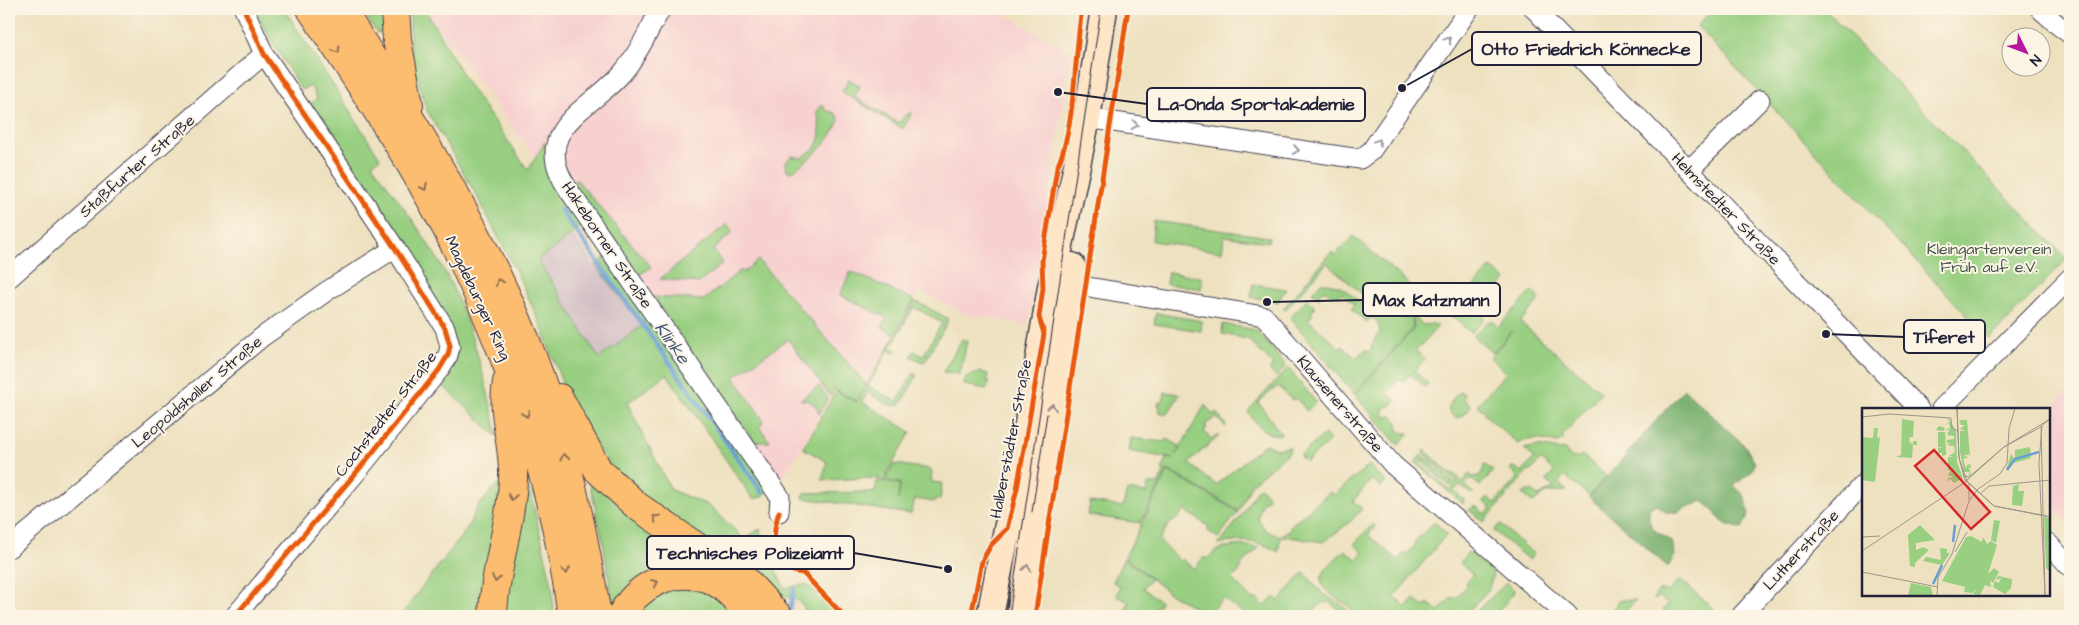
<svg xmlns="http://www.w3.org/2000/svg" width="2079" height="625" viewBox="0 0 2079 625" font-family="'Architects Daughter',sans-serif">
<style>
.built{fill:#f7d0cf}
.industrial{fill:#d2bec5}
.green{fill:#98cf81;stroke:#5d785e}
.forest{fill:#7ab26f;stroke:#4e6a55}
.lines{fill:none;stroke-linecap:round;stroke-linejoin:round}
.stream{stroke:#689ed5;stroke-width:4.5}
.street-casing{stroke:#413f4f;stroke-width:21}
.secondary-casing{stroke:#413f4f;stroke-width:29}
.highway-casing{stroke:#413f4f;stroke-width:30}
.street{stroke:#fff;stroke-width:19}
.secondary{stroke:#fee5c5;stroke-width:26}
.highway{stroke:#fcbd6f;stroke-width:28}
.tram{stroke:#22223b;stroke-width:1}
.cycleway-casing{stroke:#fcf5e5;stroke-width:8}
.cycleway{stroke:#e8590c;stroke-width:5}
.oneway{stroke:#9c9ca7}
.oneway2{stroke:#8f7055}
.oneway3{stroke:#9b8d87}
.labels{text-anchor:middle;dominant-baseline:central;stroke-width:4;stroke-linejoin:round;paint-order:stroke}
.street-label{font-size:16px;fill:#22223b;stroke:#fcf5e5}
.park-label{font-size:16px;fill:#455650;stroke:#fcf5e5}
.water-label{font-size:18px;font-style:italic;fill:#3e5479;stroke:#fcf5e5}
.inset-river{fill:none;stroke:#689ed5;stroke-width:2.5}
.inset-road{fill:none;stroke:#9c958b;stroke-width:1}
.view{fill:#d62828;fill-opacity:0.15;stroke:#d62828;stroke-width:2.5}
.inset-edge{fill:none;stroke:#22223b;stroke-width:2.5}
.leader{fill:none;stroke:#22223b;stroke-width:2}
.callout-dot{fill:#22223b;stroke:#fcf5e5;stroke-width:2}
.callout{fill:#fcf5e5;stroke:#22223b;stroke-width:2}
.callout-label{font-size:18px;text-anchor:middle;font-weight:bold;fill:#22223b}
</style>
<rect width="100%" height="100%" fill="#fcf5e5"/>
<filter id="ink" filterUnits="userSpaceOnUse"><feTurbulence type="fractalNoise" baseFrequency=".02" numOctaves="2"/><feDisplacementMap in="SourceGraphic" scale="10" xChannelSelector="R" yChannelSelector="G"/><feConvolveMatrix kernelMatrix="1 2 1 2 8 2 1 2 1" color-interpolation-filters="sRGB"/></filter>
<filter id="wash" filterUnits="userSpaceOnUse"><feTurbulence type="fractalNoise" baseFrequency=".0096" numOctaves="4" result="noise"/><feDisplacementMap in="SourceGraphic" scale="20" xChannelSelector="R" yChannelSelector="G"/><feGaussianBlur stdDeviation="1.12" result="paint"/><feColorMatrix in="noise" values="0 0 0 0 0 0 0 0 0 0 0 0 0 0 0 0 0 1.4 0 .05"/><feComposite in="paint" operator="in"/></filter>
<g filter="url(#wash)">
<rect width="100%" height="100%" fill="#eee1c0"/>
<!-- built -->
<path class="built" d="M424 9H994L1071 51 1028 325 966 314 919 290 856 399 836 387 781 481H765L526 145Z
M2070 389V524L2048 500V412Z"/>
<!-- industrial -->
<path class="industrial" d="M573 235 642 326 599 358 538 260Z"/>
<!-- green -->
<path class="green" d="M253 9H284L380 158 372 164C398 200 426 236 447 276 472 325 486 383 498 437L438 381 457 358 308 106 317 99 311 86 301 90Z
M362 9H382L384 31 377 33Z
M410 9H425L467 83 528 170 545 142 546 161 582 227 538 260 599 358 642 326 596 265 606 257 770 490 761 497 753 499 667 374 627 403 671 490 710 506 744 539 760 529 768 556 785 588 805 584 812 588 839 616H805L804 606 794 598 783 597 785 607 616 476 569 402 542 328 517 273 477 196 427 111 413 65 410 42Z
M1713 9H1825L2067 259 1989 339 1697 26Z
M849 79 860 86 854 97 899 123 906 114 908 115 910 112 912 113 903 129 842 92Z
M820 106H824L825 110C832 113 836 111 839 120 830 144 810 158 790 173L787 170 786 162 791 156 802 158C809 152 820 147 820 136 820 130 818 127 820 120 816 115 816 111 820 106Z
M576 179 651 267 638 276 572 183Z
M1154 221 1269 237 1268 242 1224 236 1222 252 1152 241Z
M727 224 733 232 713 250 723 263 699 283 660 279Z
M1353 236 1421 294 1410 306 1413 328 1354 394 1290 318 1307 299 1314 306 1313 307 1315 309 1311 312 1313 314 1308 320 1340 348 1342 346 1356 358 1365 350 1370 351 1372 350 1371 346 1380 332 1378 322 1372 318 1366 322 1351 309 1354 305 1342 293 1339 296 1334 294 1332 297 1326 291H1322L1319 294V298L1312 292 1321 283C1341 282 1352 296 1367 308L1372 303 1327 263 1286 309H1283L1331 252 1335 255Z
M758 260 866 384 856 401 834 389 830 396 788 339 734 377 764 421 759 426 770 442H754L653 297 704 300 741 270 743 273Z
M1491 267 1506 280 1479 309 1485 315 1483 317 1485 319 1471 333 1449 314Z
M852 272 914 300 894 334 882 327 887 318 840 295 850 273Z
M1168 272 1200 277 1202 281 1201 289 1166 284Z
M1253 284 1286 289 1277 303 1275 301 1251 297Z
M1532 291 1540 299 1520 322 1601 392 1562 436 1564 439 1558 443C1543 440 1532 436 1518 444L1484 414 1485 412 1477 405 1506 373 1490 357 1513 330 1492 353 1473 336 1487 322 1489 323 1492 321 1498 327Z
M915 301 947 318V323L925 361 922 362 911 356 914 351 923 356 942 323 914 307 891 347 896 350 894 353 888 350 868 386 897 402 914 373 917 376 901 404C891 410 877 397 868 392L862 402 911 432 887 473 886 479 894 464 930 469 932 471 931 480 932 482 942 483 940 500 935 499 934 502 915 499 911 514 803 498 804 493 875 492 877 481 900 484 898 500 900 483 873 478 822 480 827 462 803 448 836 391 856 402 859 399Z
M1156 313 1202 321 1201 331 1154 324Z
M1413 316 1423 325 1433 324 1438 326 1416 351 1425 359 1414 371 1428 383 1425 387 1410 374 1403 382 1399 379 1387 393 1396 401 1391 406 1385 407 1383 409 1384 415 1386 417 1392 416 1398 422V430L1402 433H1409L1398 445 1355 395 1414 328Z
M1223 324 1256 330 1286 366 1276 377 1269 370 1273 365 1248 339 1222 334Z
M962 339 967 341 960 374 943 372Z
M1288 368 1316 402 1307 411 1296 398 1293 401 1278 386 1258 402 1281 434C1266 439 1257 422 1248 413L1249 410Z
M980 372 988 374 987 380 989 381 987 389 964 385 965 378Z
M819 386 828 398 819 414C816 404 810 399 800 400Z
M1460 391 1465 395 1463 398 1471 406 1463 415 1456 418 1449 412C1448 402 1455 397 1460 391Z
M1165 392 1179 394 1178 398 1167 414 1159 412 1160 406 1158 405 1159 402H1163Z
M1205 405 1213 415 1216 412 1226 425 1225 427 1216 417 1205 425 1207 428 1204 431 1211 439 1218 434 1219 436 1188 463 1216 485 1265 444 1276 449 1290 447 1289 452 1252 483 1239 511 1168 470 1140 523 1088 515 1090 502 1123 507 1127 490 1147 493 1148 484H1158L1165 470 1162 469 1166 458 1174 459 1129 451 1131 438 1163 442 1167 439 1180 446 1176 455Z
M1325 434 1330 441 1306 462 1300 456Z
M1538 446 1560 450 1564 449 1570 457 1577 458 1582 455 1606 476 1589 496 1565 476 1558 483 1567 491 1546 493 1533 503 1523 494 1527 491H1532L1538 496 1554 488 1546 481 1554 472 1541 459 1531 471 1527 472 1484 522 1469 510 1475 506 1485 514 1491 508 1483 501 1487 497 1495 503 1518 477 1510 470 1513 466 1522 473 1534 458 1524 449Z
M1425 450 1451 474 1453 473 1463 482 1469 474 1473 477 1479 476 1483 471 1484 464 1493 471 1480 486 1471 479 1465 484 1474 493H1470L1459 485 1454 491 1464 500 1463 504 1415 462 1421 455 1424 457 1419 463 1450 490 1452 488 1422 462 1426 458 1455 484 1457 482 1423 453Z
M1369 465 1386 482 1381 487 1372 479 1353 501 1362 509 1351 521 1324 542 1282 536V534L1291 530 1289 527 1330 492 1334 495Z
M1168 471 1238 512 1218 538 1207 530 1209 527 1185 510 1178 518 1169 524 1159 540 1180 561 1182 559 1194 569 1204 557 1207 559C1220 544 1240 544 1259 548L1243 563 1239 572 1232 579 1253 600 1256 598 1265 606 1274 597 1279 601 1304 572 1323 594 1342 605 1352 616H1346L1328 601 1325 604 1323 602 1308 616H1248L1222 598 1213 610 1207 615 1169 593 1125 557Z
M588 476 717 571 613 604 603 541Z
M503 478 497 532 479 599 477 616H400L466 530 478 506Z
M527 478 552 585 554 616H503L521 479Z
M1260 487 1269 497 1261 504 1258 518C1263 530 1270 534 1281 536L1278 552C1260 540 1239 539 1218 545L1242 515 1257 489Z
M1434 522 1447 534 1394 597 1406 608 1414 599 1424 607 1428 603 1438 611 1452 597 1455 599 1467 586 1465 583 1473 575 1460 563 1468 552 1493 572 1491 582 1489 586 1490 588 1464 616H1357C1347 599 1322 596 1321 579L1326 568 1345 550 1356 559 1363 552 1354 544 1373 524 1375 527 1368 535 1398 560 1405 552 1407 554 1416 544 1414 542Z
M1500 524 1534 554 1529 560 1494 531Z
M1124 558 1151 579 1143 588 1161 602 1150 616H1122L1129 602 1117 596 1120 586 1113 582Z
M1680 579 1718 613 1715 616H1671L1663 610 1668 604 1659 596 1656 600 1653 598 1659 591 1665 590 1668 592Z
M1506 583 1514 590 1513 594 1494 616H1476L1474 614Z
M672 587 705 589 737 616H634L639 608Z
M1620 600H1636L1625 612 1626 616H1607Z"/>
<!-- forest -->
<path class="forest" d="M1684 389 1745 446 1755 463 1752 471 1734 486 1744 495 1749 515 1742 528C1716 526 1720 512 1702 501 1693 506 1685 506 1678 512H1665L1657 504 1649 508C1648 530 1655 531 1672 541L1675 555 1668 567 1589 497Z"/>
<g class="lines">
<!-- stream -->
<path class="stream" d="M561 210 762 492
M789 614 794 589"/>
</g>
</g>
<g filter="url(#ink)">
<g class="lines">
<defs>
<path id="street" d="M661 9C649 29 639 53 624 71 593 109 527 128 568 189L780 497 779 512
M1534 9 1919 409
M2040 9 2059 26 2070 34
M1087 118 1360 159 1371 151 1469 9
M1689 170 1760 100
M9 278 264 54
M1058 285 1070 284 1264 316 1393 465 1568 616
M1941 409 2070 278
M2048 543 2070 567
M9 548 262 337 327 291 395 248
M235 616 360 468 439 370 448 355 450 346 445 328 395 248 264 54 244 9
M1741 616 1863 484"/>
<path id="secondary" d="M990 616 1007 529 1017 489 1051 287 1087 118 1104 9
M1020 616 1072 266"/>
<path id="highway" d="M311 9C365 92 422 174 464 264 517 376 556 493 572 616
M341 9C423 137 506 267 552 413 573 479 586 548 597 616
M395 9 397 40 409 105
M559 398 598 470 637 506 745 580 778 616
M493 616C494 570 511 526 513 480 515 447 501 415 507 382
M621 616C636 586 672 567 706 578 724 584 738 600 748 616"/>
</defs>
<!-- street casing -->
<use href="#street" class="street-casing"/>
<!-- secondary casing -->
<use href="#secondary" class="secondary-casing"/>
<!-- highway casing -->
<use href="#highway" class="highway-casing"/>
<!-- street -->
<use href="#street" class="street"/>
<!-- secondary -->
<use href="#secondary" class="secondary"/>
<!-- highway -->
<use href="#highway" class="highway"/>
<!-- tram -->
<path class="tram" d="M1032 512 1047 414
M1009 616 1101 9"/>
<defs>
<path id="cycleway" d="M779 512C771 536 771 571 803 573L844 616
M235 616 360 468 439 370 448 355 450 346 445 328 395 248 264 54 244 9
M971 616 982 561 991 545 1007 529 1017 489 1044 334 1039 317 1043 288 1042 261 1057 168C1076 125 1074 57 1082 9
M1035 616 1128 9"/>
</defs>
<!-- cycleway casing -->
<use href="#cycleway" class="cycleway-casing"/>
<!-- cycleway -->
<use href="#cycleway" class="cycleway"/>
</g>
<!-- one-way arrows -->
<defs><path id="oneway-chevron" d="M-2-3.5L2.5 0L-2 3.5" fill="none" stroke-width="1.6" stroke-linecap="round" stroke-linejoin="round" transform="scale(1.25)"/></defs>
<g class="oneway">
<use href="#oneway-chevron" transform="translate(1448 40) rotate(-55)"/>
<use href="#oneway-chevron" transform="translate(1135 125) rotate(9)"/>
<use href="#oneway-chevron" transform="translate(1378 142) rotate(-56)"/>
<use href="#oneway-chevron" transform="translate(1296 150) rotate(9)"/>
</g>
<g class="oneway2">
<use href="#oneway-chevron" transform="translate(337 50) rotate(57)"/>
<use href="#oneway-chevron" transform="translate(424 187) rotate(61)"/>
<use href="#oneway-chevron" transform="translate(499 282) rotate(-115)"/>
<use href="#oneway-chevron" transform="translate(526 414) rotate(70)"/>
<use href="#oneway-chevron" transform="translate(564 457) rotate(-105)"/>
<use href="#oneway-chevron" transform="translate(512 497) rotate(97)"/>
<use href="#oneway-chevron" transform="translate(656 518) rotate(-145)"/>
<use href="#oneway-chevron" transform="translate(566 571) rotate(80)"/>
<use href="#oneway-chevron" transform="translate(496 579) rotate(100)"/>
<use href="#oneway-chevron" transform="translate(655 583) rotate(-25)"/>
</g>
<g class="oneway3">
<use href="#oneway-chevron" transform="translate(1052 407) rotate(-81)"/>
<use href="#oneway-chevron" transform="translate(1027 568) rotate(-81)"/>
</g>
</g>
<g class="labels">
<!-- street labels -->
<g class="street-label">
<text transform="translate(137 166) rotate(-41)">Staßfurter Straße</text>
<text transform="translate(1726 209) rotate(46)">Helmstedter Straße</text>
<text transform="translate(607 245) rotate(56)">Hakeborner Straße</text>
<text transform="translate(478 298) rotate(65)">Magdeburger Ring</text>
<text transform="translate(197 392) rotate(-40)">Leopoldshaller Straße</text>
<text transform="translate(1340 404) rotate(49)">Klausenerstraße</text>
<text transform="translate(386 414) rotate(-52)">Cochstedter Straße</text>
<text transform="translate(1011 439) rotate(-79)">Halberstädter Straße</text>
<text transform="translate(1801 550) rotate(-47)">Lutherstraße</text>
</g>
<!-- park labels -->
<g class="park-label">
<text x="1989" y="249">Kleingartenverein<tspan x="1989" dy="18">Früh auf e.V.</tspan></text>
</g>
<!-- water labels -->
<g class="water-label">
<text transform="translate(672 343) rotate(55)">Klinke</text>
</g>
</g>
<!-- overview -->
<g transform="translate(1862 408)">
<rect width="188" height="188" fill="#eee1c0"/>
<path d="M40 11 52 13 51 29H48L47 33 51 37V33H55V37H51L50 50 34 49 39 47ZM84 11H87L94 23 95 54 101 70 92 75 88 71 85 74 86 70 91 69 86 67 89 62H86V49H92L87 48 93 44 92 38 85 37 89 35H85V32L92 31V28L85 27 88 21 85 23V21L88 20 87 15 84 17 88 13ZM97 12H105L108 49 107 46 101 48 107 49 101 51 104 61 105 57 108 56 109 60H106L108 62 109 66 106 68 108 64H102L98 44V23H103L98 21 103 17H99ZM77 18 83 20 84 47 80 48V45H76V40H81L76 39V24H83V21L81 23 74 22ZM12 20H16L15 29 18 30 13 74 0 72V29L11 30ZM168 39 169 50 151 55 144 62 149 46 153 51V42ZM157 76 156 83H162L160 98 150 97 151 78ZM182 109 187 110V163L184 160ZM132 112 138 113 134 135 129 132ZM58 117 73 132 54 135V142L61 139 67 142 53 155V159L48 158 46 127ZM109 128 120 134 121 129 125 136 129 133 135 137 126 166 132 160 137 164 131 175 128 172 129 179 123 177 118 187 111 186 115 180 110 185 102 184 103 179 80 173 104 129ZM78 140 85 141V145H88L80 157 61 153 64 149 79 152ZM136 168 150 171 149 180 143 186 131 179 133 173 137 175 139 170 134 172ZM49 175 69 179 71 187H46Z" fill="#98cf81"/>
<path class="inset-river" d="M145 62 153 51 177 44M91 134 93 117M71 176 80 157"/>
<path class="inset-road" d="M95 0 97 50 103 72 132 98 188 109M95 0 97 50 105 73 132 98 185 108M0 9 27 6 89 10 90 20 96 23M180 18 177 55 183 187M179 19 183 187M102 68 107 69 142 39 177 20 188 11M104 73 142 39 188 11M118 86 127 78 188 72M107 92V76M0 129 18 128M0 143 105 73M93 144 105 124M0 164 76 179M75 187 76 169 90 146 107 93 116 81 138 66 145 55 147 21 153 0"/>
<path class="view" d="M72 42 128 104 109 121 53 58Z"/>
<rect width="188" height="188" class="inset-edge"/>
</g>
<!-- callouts -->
<path class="leader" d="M1402 88L1472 49M1058 92L1147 104M1267 302L1363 300M1826 334L1904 337M948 569L854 553"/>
<g class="callout-dot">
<circle cx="1402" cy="88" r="5"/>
<circle cx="1058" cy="92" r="5"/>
<circle cx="1267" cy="302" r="5"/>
<circle cx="1826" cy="334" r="5"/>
<circle cx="948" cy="569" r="5"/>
</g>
<g class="callout">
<rect x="1472" y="32" width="229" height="33" rx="5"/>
<rect x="1147" y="88" width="218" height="33" rx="5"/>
<rect x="1363" y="283" width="137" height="33" rx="5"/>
<rect x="1904" y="320" width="81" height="33" rx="5"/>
<rect x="647" y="536" width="207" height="33" rx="5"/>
</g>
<g class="callout-label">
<text x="1586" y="55">Otto Friedrich Könnecke</text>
<text x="1256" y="110">La-Onda Sportakademie</text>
<text x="1431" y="306">Max Katzmann</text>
<text x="1944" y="343">Tiferet</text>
<text x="750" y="559">Technisches Polizeiamt</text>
</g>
<!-- margin -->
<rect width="2079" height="625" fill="none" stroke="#fcf5e5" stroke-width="30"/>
<!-- north arrow -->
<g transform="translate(2026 52) rotate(132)"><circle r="24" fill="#fcf5e5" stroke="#a5a1a1"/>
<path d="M0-4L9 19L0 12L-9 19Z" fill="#b5179e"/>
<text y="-8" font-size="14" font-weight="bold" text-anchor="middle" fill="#22223b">N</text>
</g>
</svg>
